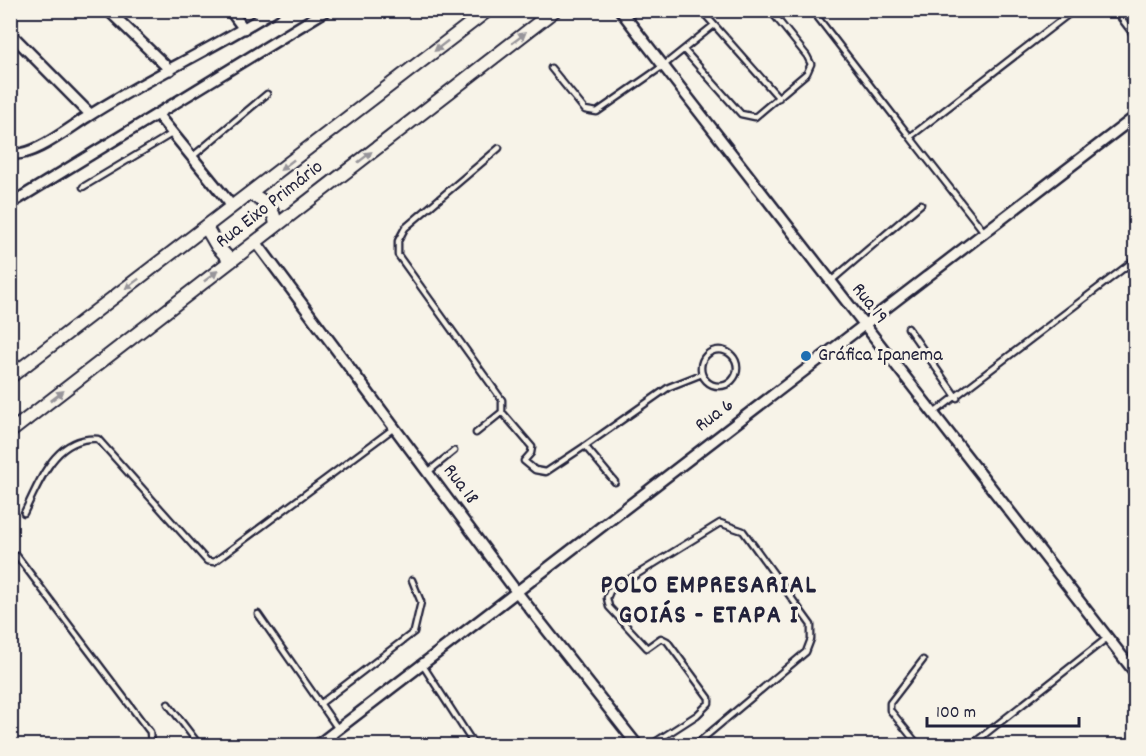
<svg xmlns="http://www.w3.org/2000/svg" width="1146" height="756" viewBox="0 0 1146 756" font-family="Dekko,sans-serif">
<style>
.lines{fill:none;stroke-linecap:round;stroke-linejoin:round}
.service-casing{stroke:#22223b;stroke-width:9}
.minor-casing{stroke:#22223b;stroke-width:14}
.tertiary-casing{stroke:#22223b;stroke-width:16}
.service{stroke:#f7f3e8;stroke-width:4.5}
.minor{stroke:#f7f3e8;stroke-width:9}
.tertiary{stroke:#f7f3e8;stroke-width:12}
.oneway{fill:#97959a}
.poi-dot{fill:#1f6fb2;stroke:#f7f3e8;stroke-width:2}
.labels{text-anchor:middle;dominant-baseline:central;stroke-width:6;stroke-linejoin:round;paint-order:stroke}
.street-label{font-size:20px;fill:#22223b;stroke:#f7f3e8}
.poi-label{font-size:20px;fill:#22223b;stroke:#f7f3e8;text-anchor:start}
.district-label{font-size:26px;font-weight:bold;letter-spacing:1.5px;fill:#22223b;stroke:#f7f3e8}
</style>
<rect width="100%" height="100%" fill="#f7f3e8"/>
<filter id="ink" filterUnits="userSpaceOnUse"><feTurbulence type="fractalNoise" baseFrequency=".0167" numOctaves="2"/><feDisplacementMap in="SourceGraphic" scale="12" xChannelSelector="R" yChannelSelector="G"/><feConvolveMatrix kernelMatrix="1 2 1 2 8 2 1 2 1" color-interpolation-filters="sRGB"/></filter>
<g filter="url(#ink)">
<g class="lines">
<defs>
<path id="service" d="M701 10 779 98
M812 10 910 137
M1115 10 1136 38
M684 50 741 114 755 117 807 73 811 64 807 56 770 10
M551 68 585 110 597 112 663 66 714 25
M192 157 267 94
M83 187 173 133
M985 233 910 137 1074 10
M831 281 921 204
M908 328 957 398
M701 368a18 18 0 1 1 36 0a18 18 0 1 1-36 0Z
M502 412 532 447 531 453 524 461 535 470 546 472 585 446 615 482
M934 413 1136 259
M476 433 502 412V400L398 255V241L405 228 499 148
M585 446 669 387 702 374
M428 472 454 451
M24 513C40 481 55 436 98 439L207 561 214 562 394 428
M10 557 17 556 150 732 151 746
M258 614 338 729
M422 664 475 746
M168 704 200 746
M320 704 414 632 421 602 412 580
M331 734 340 746
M649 746 697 715 709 703V698L667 641 661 638 647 648 609 607 607 598 610 591 720 523 743 531 811 625V639L806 652 694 746
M919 746 890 710V703L923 660
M970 746 1107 638"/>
<path id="minor" d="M108 10 170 70
M230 10 244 29
M620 10 1136 674
M10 33 90 114
M157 114 232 206
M10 153C30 160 69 128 87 117 147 78 213 49 274 10
M10 204 327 10
M256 242 516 591 638 746
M316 746 1136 116"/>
<path id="tertiary" d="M250 194C265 201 274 208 276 225
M206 227 217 246 231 261
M10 377 488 10
M10 432 555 10"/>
</defs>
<!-- service casing -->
<use href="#service" class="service-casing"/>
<!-- minor casing -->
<use href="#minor" class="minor-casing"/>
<!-- tertiary casing -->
<use href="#tertiary" class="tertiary-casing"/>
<!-- service -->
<use href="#service" class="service"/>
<!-- minor -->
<use href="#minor" class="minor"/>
<!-- tertiary -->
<use href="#tertiary" class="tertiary"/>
</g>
<!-- one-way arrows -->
<defs><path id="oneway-solid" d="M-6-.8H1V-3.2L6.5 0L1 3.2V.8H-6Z" transform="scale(1.5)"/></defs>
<g class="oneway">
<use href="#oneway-solid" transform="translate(519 38) rotate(-38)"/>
<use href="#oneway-solid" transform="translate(441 46) rotate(142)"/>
<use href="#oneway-solid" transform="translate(365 157) rotate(-38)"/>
<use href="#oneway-solid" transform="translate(287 165) rotate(142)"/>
<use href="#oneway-solid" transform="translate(211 276) rotate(-38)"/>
<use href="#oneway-solid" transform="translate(132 284) rotate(143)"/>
<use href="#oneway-solid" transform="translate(57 396) rotate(-38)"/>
</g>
</g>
<!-- markers -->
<circle class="poi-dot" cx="806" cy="356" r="6"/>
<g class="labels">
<!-- street labels -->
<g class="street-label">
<text transform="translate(270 205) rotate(-38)">Rua Eixo Primário</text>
<text transform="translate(869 304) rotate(52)">Rua 19</text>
<text transform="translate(715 416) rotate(-37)">Rua 6</text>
<text transform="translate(460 485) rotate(53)">Rua 18</text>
</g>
<!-- poi labels -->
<g class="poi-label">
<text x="818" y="356">Gráfica Ipanema</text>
</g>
<!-- district labels -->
<g class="district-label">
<text x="709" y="586">POLO EMPRESARIAL<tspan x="709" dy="30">GOIÁS - ETAPA I</tspan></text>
</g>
</g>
<!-- margin -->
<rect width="1146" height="756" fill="none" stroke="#f7f3e8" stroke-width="36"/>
<rect x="18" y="18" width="1110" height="720" fill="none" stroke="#22223b" stroke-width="2" filter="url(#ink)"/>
<!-- scale -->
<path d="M927 717v9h152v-9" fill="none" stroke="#22223b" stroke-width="3"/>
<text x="936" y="717" font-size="18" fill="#22223b" stroke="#f7f3e8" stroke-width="4.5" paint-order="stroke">100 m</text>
</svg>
